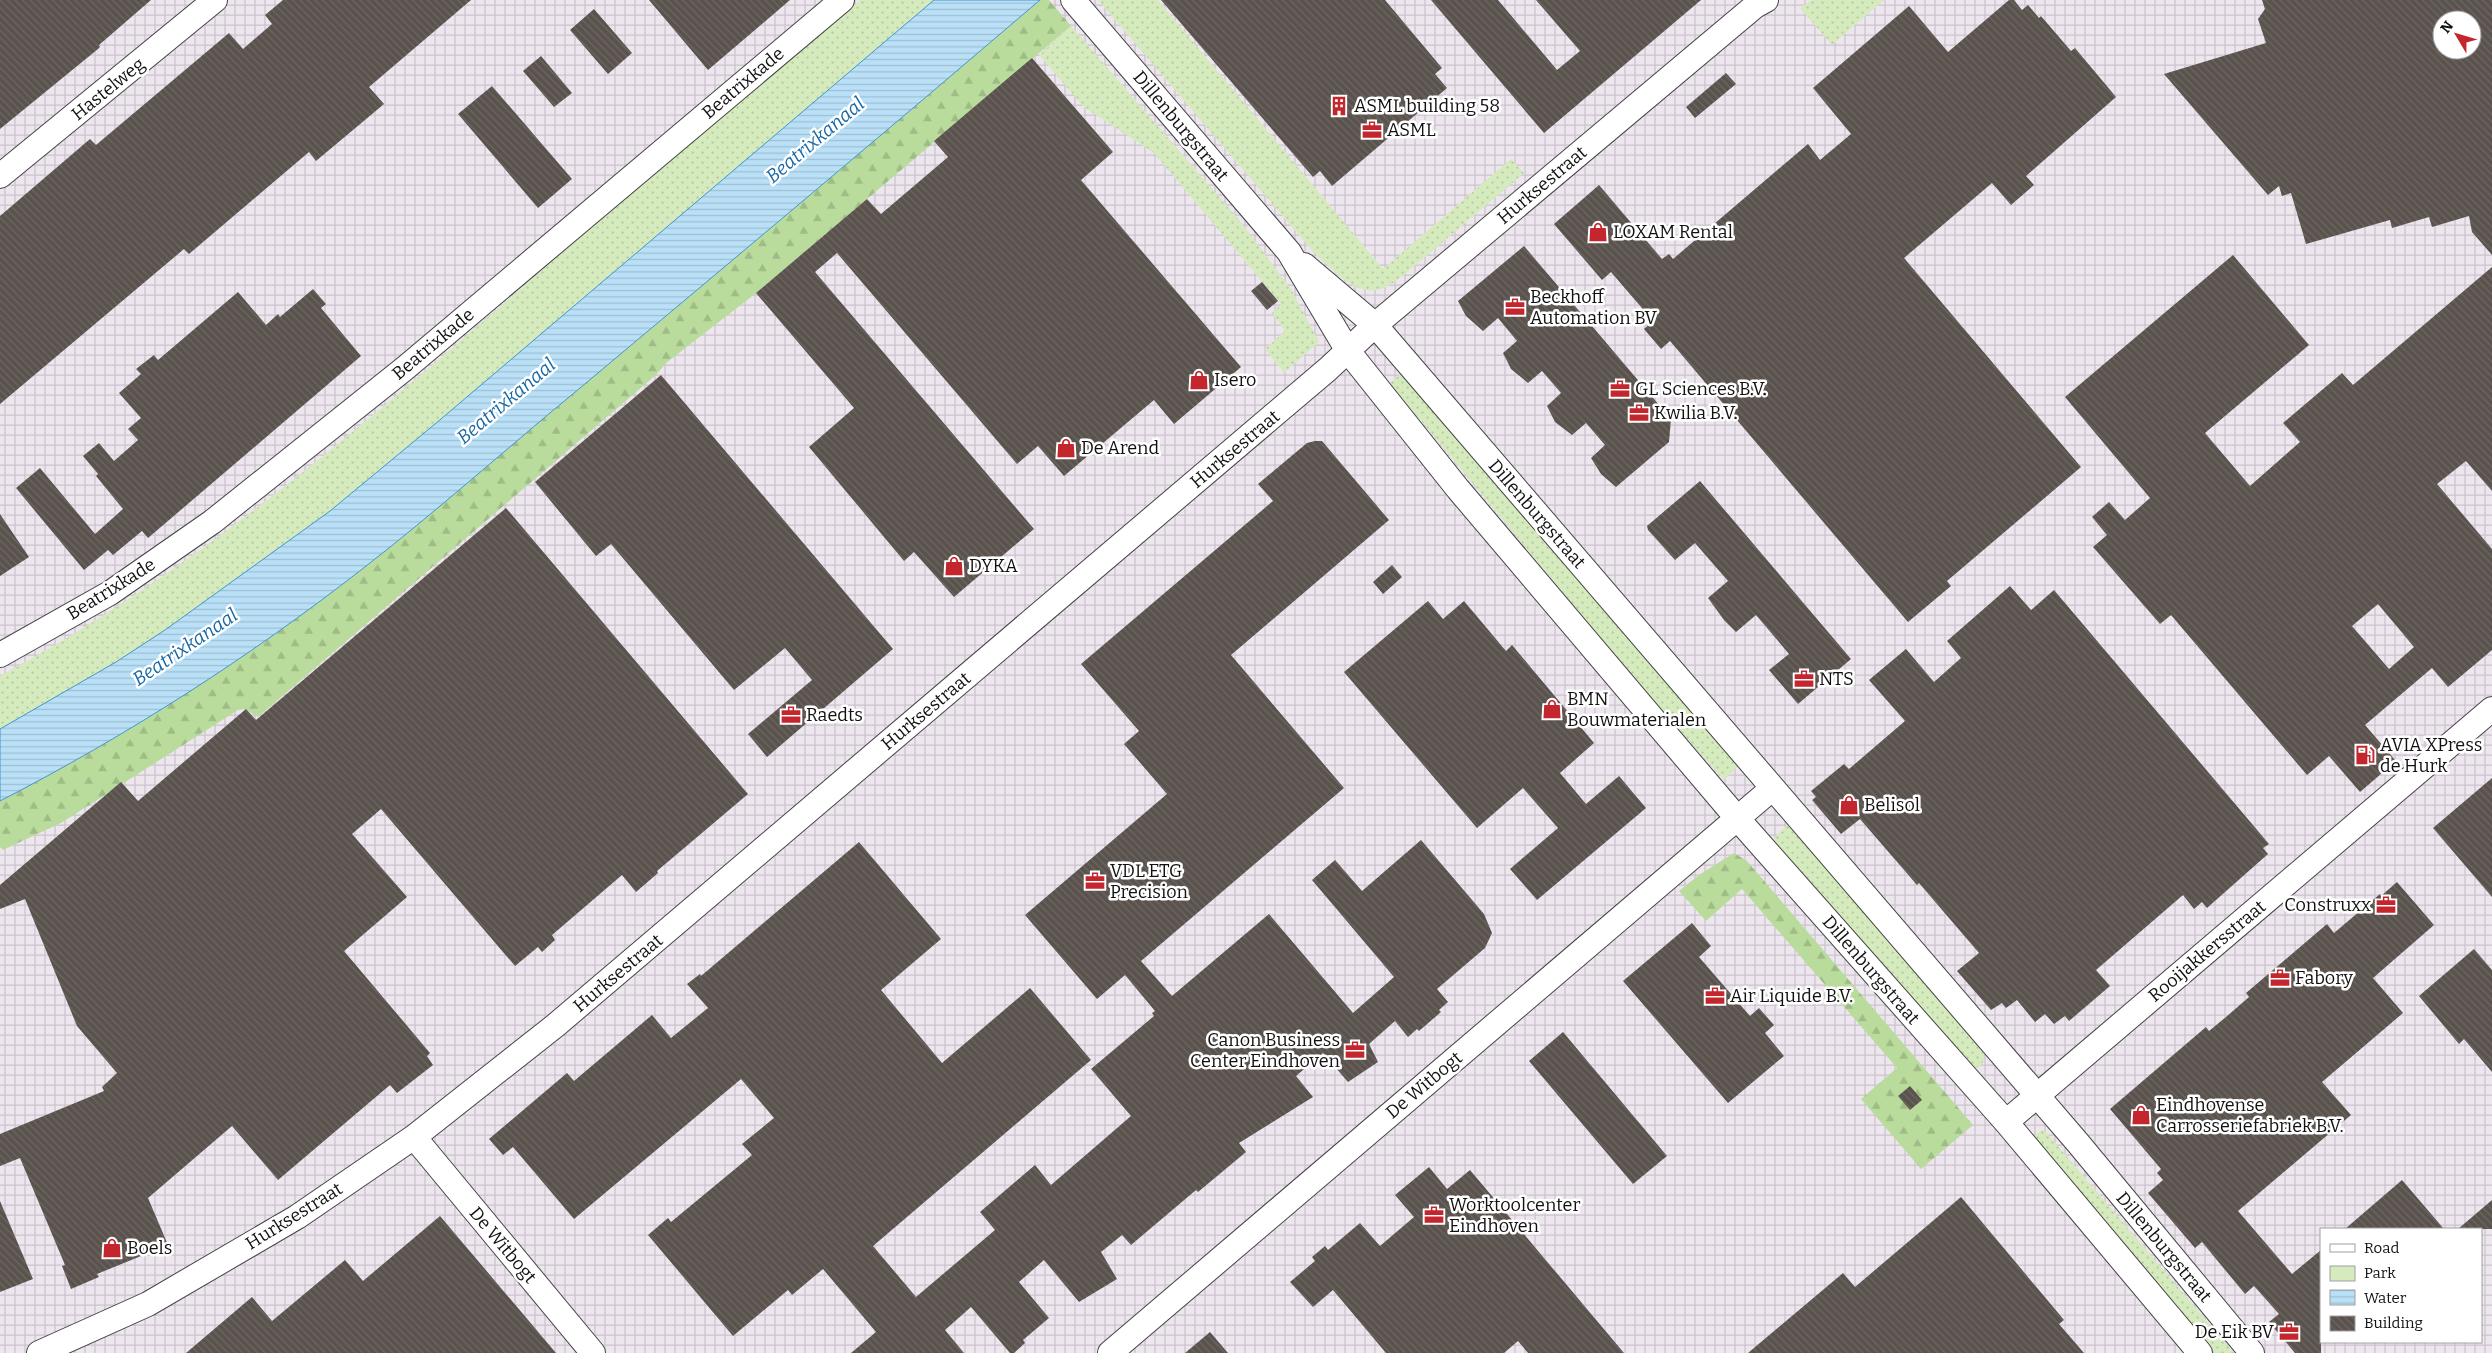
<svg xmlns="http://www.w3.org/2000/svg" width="2492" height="1353" viewBox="0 0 2492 1353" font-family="Bitter,serif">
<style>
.industrial{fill:url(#industrial-grid);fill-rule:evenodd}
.green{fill:url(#green-dots)}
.forest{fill:url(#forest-firs)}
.water{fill:url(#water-rules);stroke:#3f96cf}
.building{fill:url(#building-back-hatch);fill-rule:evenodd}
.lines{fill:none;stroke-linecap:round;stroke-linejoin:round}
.minor-casing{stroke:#444;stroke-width:26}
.minor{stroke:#fff;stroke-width:24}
.labels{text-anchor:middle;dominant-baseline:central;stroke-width:5;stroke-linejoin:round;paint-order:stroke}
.street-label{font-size:18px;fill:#111;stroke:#fff}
.poi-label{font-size:18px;fill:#111;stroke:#fff;text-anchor:start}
.water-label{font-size:19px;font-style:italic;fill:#1768a6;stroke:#fff}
</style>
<defs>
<pattern id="industrial-grid" width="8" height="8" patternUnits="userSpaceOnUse" patternTransform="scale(1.25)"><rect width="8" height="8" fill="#eee6ef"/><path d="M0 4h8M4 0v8" fill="none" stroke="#cbc4cc"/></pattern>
<pattern id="green-dots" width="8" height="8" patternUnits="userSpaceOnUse" patternTransform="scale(1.25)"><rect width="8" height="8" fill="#d5ebbd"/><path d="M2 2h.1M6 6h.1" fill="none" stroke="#b6c8a1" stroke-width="1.8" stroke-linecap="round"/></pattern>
<pattern id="forest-firs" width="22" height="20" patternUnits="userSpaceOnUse" patternTransform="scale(1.25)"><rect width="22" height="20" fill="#b9dc9c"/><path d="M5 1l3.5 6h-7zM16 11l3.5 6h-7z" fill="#9ebc85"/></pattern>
<pattern id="water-rules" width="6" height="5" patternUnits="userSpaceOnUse" patternTransform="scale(1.25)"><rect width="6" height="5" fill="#b9e0f7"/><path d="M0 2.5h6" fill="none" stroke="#9ebfd3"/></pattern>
<pattern id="building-back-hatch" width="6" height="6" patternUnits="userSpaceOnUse" patternTransform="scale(1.25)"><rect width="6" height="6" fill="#5a524d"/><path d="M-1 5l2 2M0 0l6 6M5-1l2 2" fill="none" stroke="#6d6662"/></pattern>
</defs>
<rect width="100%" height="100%" fill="#fffdf5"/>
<!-- industrial -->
<path class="industrial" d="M0 0H2492V1353H0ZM2442 20H2472V50H2442ZM2321 1229H2481V1342H2321Z"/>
<!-- green -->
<path class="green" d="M860 0H934L441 419 330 511 165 630 116 663 0 729V676C196 571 365 424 533 278 641 185 751 93 860 0Z
M1098 0H1158L1383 269 1511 159 1524 173 1404 275C1398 279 1391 285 1384 288 1358 299 1333 270 1316 255Z
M1812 0H1884L1832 45 1800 8Z
M1071 26 1240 221 1291 289 1319 342 1284 373 1265 349 1285 331 1272 313 1281 304 1154 153 1084 107 1039 55Z
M1403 372 1739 765 1724 780 1635 680 1390 383Z
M1789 823 1984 1054V1061L1979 1067 1970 1069 1961 1062 1773 839Z
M2041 1130 2046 1132 2234 1353H2213L2034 1142V1136Z"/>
<!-- forest -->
<path class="forest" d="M1040 0H1049L1071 26 755 294 666 363 657 374 258 717 245 709 238 710 61 823 3 850 0 847V801C128 735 248 658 361 570 436 512 507 448 580 388 734 259 888 130 1040 0Z
M1734 853 1747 861 1973 1125 1921 1169 1861 1099 1897 1068 1742 889 1706 921 1679 891 1699 875Z"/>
<!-- water -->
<path class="water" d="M934 0H1040C888 130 734 259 580 388 507 448 436 512 361 570 248 658 128 735 0 801V729L116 662 165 630 330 511 441 419Z"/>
<!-- building -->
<path class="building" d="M0 0H151L99 45 100 47 98 49 0 129Z
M283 0H471L369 87 384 104 316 161 309 152 189 254 184 249 0 404V216L90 139 96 145 229 33 243 49 272 24 265 15Z
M649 0H790L708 70Z
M1161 0H1385L1442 68 1435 74 1447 88 1332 186 1320 171 1313 177Z
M1431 0H1498L1557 70 1580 51 1536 0H1701L1544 133Z
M2009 0H2014L2022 10 2028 5 2039 18 2041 16 2071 51 2075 48 2116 97 2026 176 2034 185 2011 205 1992 183 1904 258 2081 467 1947 581 1951 586 1908 622 1670 341 1661 349 1644 329 1653 321 1611 272 1602 280 1554 224 1599 185 1662 259 1669 254 1673 259 1808 144 1820 160 1851 134 1813 88 1909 6 1948 52Z
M2262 0H2492V255L2472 232 2469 216 2432 227 2429 217 2392 228 2390 220 2306 244 2291 193 2282 196 2279 186 2268 195 2164 74 2266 43 2258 19 2265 9ZM2442 20H2472V50H2442Z
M594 9 632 53 608 74 570 30Z
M541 56 572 93 554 107 523 71Z
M1032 58 1113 152 1081 180 1241 367 1174 424 1154 400 1064 476 1038 446 1017 464 837 253 815 272 1034 529 954 597 914 552 904 561 809 447 854 408 756 293 867 199 881 214 948 157 934 141Z
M1726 73 1736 84 1695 118 1686 107Z
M492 86 572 179 538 208 458 114Z
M1524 246 1671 419 1669 442 1616 487 1601 474 1591 458 1605 445 1586 423 1572 435 1555 422 1547 406 1561 393 1542 371 1528 383 1511 369 1503 353 1517 341 1498 318 1483 331 1466 316 1458 301Z
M2233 255 2309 345 2205 433 2250 486 2300 442 2283 423 2342 373 2353 385 2492 267V491L2466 461 2437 484 2492 549V650L2448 687 2432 668 2365 725 2396 761 2360 792 2329 756 2307 775 2171 615 2160 624 2093 547 2107 535 2092 517 2109 502 2125 520 2150 498 2065 397ZM2378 604 2414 647 2389 669 2352 626Z
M1262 282 1278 301 1267 310 1251 291Z
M313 289 326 304 321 308 361 356 148 538 142 531 113 555 108 550 84 570 16 488 40 468 95 534 123 509 96 476 98 474 83 456 99 443 114 461 138 440 128 429 141 418 119 393 141 374 136 369 154 355 158 360 238 292 266 325 278 314 280 317Z
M661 375 893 649 767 757 748 734 812 680 785 648 734 690 611 544 596 556 535 482Z
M1315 441H1322L1389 520 1231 655 1344 788 1141 961 1172 996 1269 914 1353 1013 1394 977 1312 880 1335 860 1362 891 1421 840 1484 914 1492 933 1485 948 1437 989 1448 1002 1439 1010 1441 1012 1419 1031 1417 1029 1408 1037 1395 1021 1369 1044 1378 1062 1348 1082 1323 1053 1296 1076 1313 1097 1239 1143 1246 1152 1198 1192 1196 1190 1131 1245 1122 1235 1101 1252 1117 1279 1079 1302 1044 1260 1019 1282 1049 1318 1023 1340 1025 1343 1014 1353H1010L971 1307 945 1330 964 1353H851L876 1332 823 1269 792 1295 788 1290 733 1336 648 1235 668 1218 671 1222 752 1155 742 1144 774 1118 741 1079 574 1219 513 1147 503 1155 489 1139 567 1073 574 1081 652 1015 671 1038 708 1008 687 984 700 974 701 976 859 842 941 939 881 990 942 1063 1030 988 1091 1060 873 1246 916 1297 995 1230 980 1212 1035 1165 1051 1185 1131 1116 1091 1069 1154 1016 1152 1013 1155 1011 1125 975 1097 999 1025 915 1167 794 1124 744 1139 731 1081 664 1273 501 1258 484 1307 443Z
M1700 481 1851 659 1798 704 1769 670 1789 654 1756 615 1736 632 1724 620 1708 598 1728 581 1695 543 1675 560 1648 530 1647 526Z
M506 508 748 794 657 871 658 873 636 892 622 875 552 935 555 940 542 952 538 947 515 966 381 809 352 834 407 897 344 951 430 1053 427 1056 433 1065 397 1093 390 1085 278 1180 232 1126 148 1198 168 1245 97 1274 99 1277 71 1289 62 1266 65 1265 20 1158 0 1166V1134L104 1091 102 1087 117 1073 77 1026 25 899 0 909V885L121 782 138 801 246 709 256 720Z
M0 514 29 557 0 576Z
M1392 565 1402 577 1383 594 1373 582Z
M2010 586 2031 610 2054 590 2269 844 2263 848 2268 854 2207 908 2202 902 2194 909 2183 895 2096 970 2110 986 2069 1021 2065 1016 2054 1024 2045 1014 2035 1022 2017 1000 2006 1008 2002 1003 1991 1010 1957 971 1979 953 1919 883 1917 885 1860 819 1841 834 1812 800 1816 797 1811 791 1844 764 1849 769 1905 721 1869 680 1906 649 1934 682 1961 658 1947 641Z
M1428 601 1443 619 1464 601 1506 651 1512 645 1594 743 1560 773 1586 804 1619 776 1646 808 1537 900 1510 869 1558 828 1523 788 1477 828 1344 672Z
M2492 778V897L2433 828Z
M2397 882 2434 925 2373 978 2403 1013 2322 1082 2351 1115 2238 1211 2292 1274 2321 1250V1353H2295L2269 1322 2279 1314 2254 1286 2245 1294 2202 1242 2195 1248 2148 1193 2163 1180 2157 1173 2161 1169 2110 1109 2206 1027 2209 1031 2226 1017 2249 997 2246 993 2327 924 2334 933 2380 894 2381 896Z
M1692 923 1711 946 1699 957 1750 1016 1759 1008 1774 1025 1765 1033 1784 1056 1728 1103 1623 981Z
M2474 949 2492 970V1072L2464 1039 2459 1044 2419 996Z
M1563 1032 1667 1156 1633 1184 1529 1061Z
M1910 1086 1922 1100 1910 1110 1898 1096Z
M1429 1167 1447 1189 1470 1170 1624 1353H1528L1518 1341 1504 1353H1386L1333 1290 1313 1307 1290 1282 1315 1261 1312 1257 1325 1246 1328 1250 1360 1223 1380 1246 1414 1217 1395 1195Z
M2402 1180 2444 1229H2345Z
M1961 1197 2064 1320 2059 1324 2084 1353H1748L1843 1273 1855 1287Z
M2492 1200V1229H2458Z
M0 1201 33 1279 0 1292Z
M440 1216 556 1353H186L252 1297 272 1321 345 1260 363 1281Z
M1210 1332 1228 1353H1185Z"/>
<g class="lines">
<defs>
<path id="minor" d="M1073 0 1289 252 1348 351 1458 489 1737 818 2006 1122 2200 1353
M0 176 215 0
M1304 265 1375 325 2078 1143 2252 1353
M0 655 110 593 212 522 404 369 842 0
M2006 1122 2492 709
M414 1137 593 1353
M39 1353 148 1304 297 1217 414 1137 556 1025 1328 369 1375 325 1755 6 1766 0
M1110 1353 1773 788"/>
</defs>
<!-- minor casing -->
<use href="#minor" class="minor-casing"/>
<!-- minor -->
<use href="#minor" class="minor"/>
</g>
<!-- icons -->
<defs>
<symbol id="building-bare" viewBox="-9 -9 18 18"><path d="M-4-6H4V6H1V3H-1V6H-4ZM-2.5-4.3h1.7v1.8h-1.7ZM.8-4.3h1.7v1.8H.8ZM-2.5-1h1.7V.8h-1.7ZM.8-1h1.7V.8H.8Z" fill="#c4262e" stroke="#fff" stroke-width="2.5" paint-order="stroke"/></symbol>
<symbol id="office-bare" viewBox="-9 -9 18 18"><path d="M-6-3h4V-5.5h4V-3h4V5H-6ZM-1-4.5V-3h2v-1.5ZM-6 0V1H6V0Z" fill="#c4262e" stroke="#fff" stroke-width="2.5" paint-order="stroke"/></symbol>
<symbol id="shop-bare" viewBox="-9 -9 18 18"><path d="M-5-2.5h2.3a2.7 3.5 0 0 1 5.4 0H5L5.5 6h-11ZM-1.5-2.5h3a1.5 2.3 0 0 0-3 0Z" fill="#c4262e" stroke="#fff" stroke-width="2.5" paint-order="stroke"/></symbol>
<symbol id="fuel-bare" viewBox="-9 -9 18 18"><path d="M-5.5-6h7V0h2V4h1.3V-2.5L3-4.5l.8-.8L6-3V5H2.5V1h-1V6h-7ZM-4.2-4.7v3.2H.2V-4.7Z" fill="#c4262e" stroke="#fff" stroke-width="2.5" paint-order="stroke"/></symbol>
</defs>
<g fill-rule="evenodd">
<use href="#building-bare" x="1325" y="92" width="28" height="28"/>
<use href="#office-bare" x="1358" y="116" width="28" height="28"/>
<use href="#shop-bare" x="1584" y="218" width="28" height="28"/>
<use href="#office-bare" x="1501" y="293" width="28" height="28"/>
<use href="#shop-bare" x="1185" y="366" width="28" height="28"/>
<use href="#office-bare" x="1606" y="375" width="28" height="28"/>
<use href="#office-bare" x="1625" y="399" width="28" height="28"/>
<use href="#shop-bare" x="1052" y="434" width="28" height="28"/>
<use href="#shop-bare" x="940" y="552" width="28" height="28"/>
<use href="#office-bare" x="1790" y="665" width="28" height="28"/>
<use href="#shop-bare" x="1538" y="695" width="28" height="28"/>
<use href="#office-bare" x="777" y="701" width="28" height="28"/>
<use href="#fuel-bare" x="2351" y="741" width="28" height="28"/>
<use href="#shop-bare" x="1835" y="791" width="28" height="28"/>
<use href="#office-bare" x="1081" y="867" width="28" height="28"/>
<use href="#office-bare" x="2372" y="891" width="28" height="28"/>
<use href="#office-bare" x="2266" y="964" width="28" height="28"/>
<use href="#office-bare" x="1701" y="982" width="28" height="28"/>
<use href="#office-bare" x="1341" y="1036" width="28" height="28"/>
<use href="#shop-bare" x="2127" y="1101" width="28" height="28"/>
<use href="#office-bare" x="1420" y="1201" width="28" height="28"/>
<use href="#shop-bare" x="98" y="1234" width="28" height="28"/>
<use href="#office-bare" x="2275" y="1318" width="28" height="28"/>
</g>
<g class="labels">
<!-- street labels -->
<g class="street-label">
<text transform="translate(743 83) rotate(-40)">Beatrixkade</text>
<text transform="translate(108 89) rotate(-39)">Hastelweg</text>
<text transform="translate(1181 126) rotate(50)">Dillenburgstraat</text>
<text transform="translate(1542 185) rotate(-40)">Hurksestraat</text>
<text transform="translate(433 344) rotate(-40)">Beatrixkade</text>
<text transform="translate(1235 449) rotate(-40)">Hurksestraat</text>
<text transform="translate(1537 514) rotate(49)">Dillenburgstraat</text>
<text transform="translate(111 589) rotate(-32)">Beatrixkade</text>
<text transform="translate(926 711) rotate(-40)">Hurksestraat</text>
<text transform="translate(2207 951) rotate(-40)">Rooijakkersstraat</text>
<text transform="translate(1871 970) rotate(49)">Dillenburgstraat</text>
<text transform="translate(618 973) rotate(-40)">Hurksestraat</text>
<text transform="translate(1424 1085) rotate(-40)">De Witbogt</text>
<text transform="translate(294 1216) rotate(-32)">Hurksestraat</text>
<text transform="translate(503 1245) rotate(50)">De Witbogt</text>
<text transform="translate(2164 1247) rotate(50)">Dillenburgstraat</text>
</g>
<!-- poi labels -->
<g class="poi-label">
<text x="1354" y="106">ASML building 58</text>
<text x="1387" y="130">ASML</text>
<text x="1613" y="232">LOXAM Rental</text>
<text x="1530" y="297">Beckhoff<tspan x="1530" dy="21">Automation BV</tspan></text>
<text x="1214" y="380">Isero</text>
<text x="1635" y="389">GL Sciences B.V.</text>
<text x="1654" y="413">Kwilia B.V.</text>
<text x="1081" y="448">De Arend</text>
<text x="969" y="566">DYKA</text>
<text x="1819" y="679">NTS</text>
<text x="1567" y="699">BMN<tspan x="1567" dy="21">Bouwmaterialen</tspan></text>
<text x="806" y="715">Raedts</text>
<text x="2380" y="745">AVIA XPress<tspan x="2380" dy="21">de Hurk</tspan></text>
<text x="1864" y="805">Belisol</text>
<text x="1110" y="871">VDL ETG<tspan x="1110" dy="21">Precision</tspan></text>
<text x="2371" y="905" text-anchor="end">Construxx</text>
<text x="2295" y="978">Fabory</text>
<text x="1730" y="996">Air Liquide B.V.</text>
<text x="1340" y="1040" text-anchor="end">Canon Business<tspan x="1340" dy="21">Center Eindhoven</tspan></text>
<text x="2156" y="1105">Eindhovense<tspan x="2156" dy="21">Carrosseriefabriek B.V.</tspan></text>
<text x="1449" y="1205">Worktoolcenter<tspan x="1449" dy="21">Eindhoven</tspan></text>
<text x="127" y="1248">Boels</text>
<text x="2274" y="1332" text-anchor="end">De Eik BV</text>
</g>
<!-- water labels -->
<g class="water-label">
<text transform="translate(815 140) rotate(-40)">Beatrixkanaal</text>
<text transform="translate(506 401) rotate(-40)">Beatrixkanaal</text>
<text transform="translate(185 647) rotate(-34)">Beatrixkanaal</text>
</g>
</g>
<!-- legend -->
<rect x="2320" y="1228" width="162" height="115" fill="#ffffff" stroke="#a0a0a0"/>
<rect x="2330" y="1244" width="25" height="8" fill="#ffffff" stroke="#a0a0a0"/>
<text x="2364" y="1253" font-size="15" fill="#111111">Road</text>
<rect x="2330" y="1266" width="25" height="15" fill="#d5ebbd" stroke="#a0a0a0"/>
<text x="2364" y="1278" font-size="15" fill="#111111">Park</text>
<rect x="2330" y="1290" width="25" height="15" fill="url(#water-rules)" stroke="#a0a0a0"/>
<text x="2364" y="1303" font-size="15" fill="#111111">Water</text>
<rect x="2330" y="1316" width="25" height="15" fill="url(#building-back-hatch)" stroke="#a0a0a0"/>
<text x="2364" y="1328" font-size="15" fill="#111111">Building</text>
<!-- north arrow -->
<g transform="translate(2457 35) rotate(308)"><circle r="24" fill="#ffffff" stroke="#a0a0a0"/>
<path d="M0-4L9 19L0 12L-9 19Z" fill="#c4262e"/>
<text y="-8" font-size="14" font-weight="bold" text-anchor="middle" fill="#111111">N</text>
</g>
</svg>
